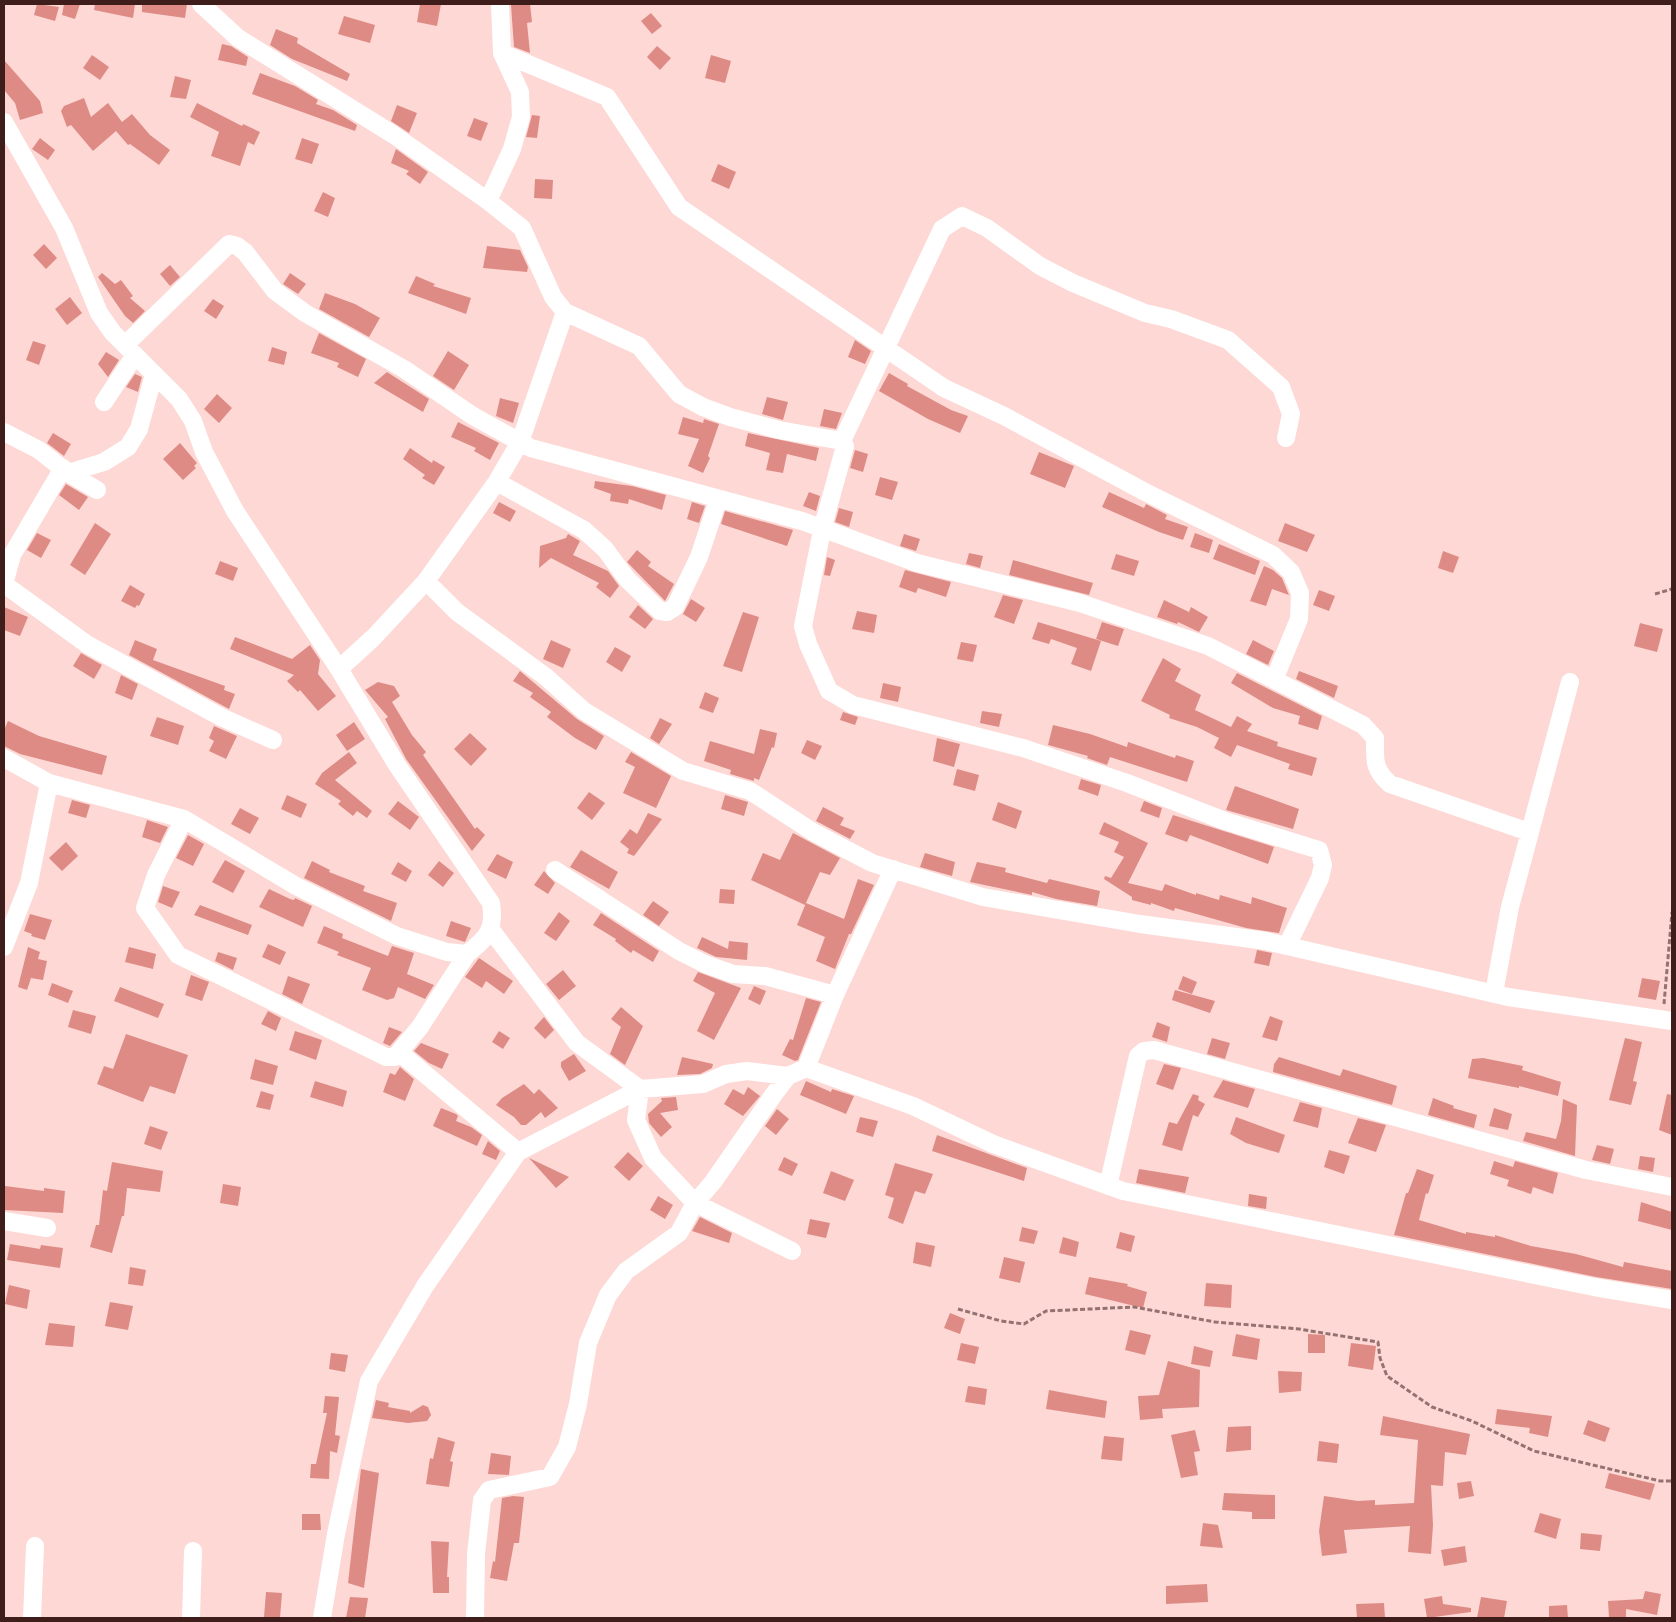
<svg xmlns="http://www.w3.org/2000/svg" width="1676" height="1622" viewBox="0 0 1676 1622" font-family="'Playfair Display',serif">
<style>
.building{fill:#df8b85}
.lines{fill:none;stroke-linecap:round;stroke-linejoin:round}
.path{stroke:#94726f;stroke-width:3;stroke-dasharray:5 2.5;stroke-linecap:butt}
.street{stroke:#fff;stroke-width:18}
</style>
<rect width="100%" height="100%" fill="#fdd8d5"/>
<!-- building -->
<path class="building" d="M37 4 59 7 55 21 34 15Z
M64 4H80L75 19 62 15Z
M95 4H135L133 18 94 10Z
M142 4H187L185 18 142 12Z
M420 4H441L437 26 417 22Z
M530 4 532 22 527 23 530 53 514 47 511 5Z
M651 13 662 26 652 34 641 21Z
M344 16 375 25 370 43 338 34Z
M276 29 298 38 297 43 350 74 347 81 292 59 270 45Z
M222 44 231 46 248 57 246 66 218 60Z
M657 46 671 58 660 70 647 57Z
M92 55 109 67 100 80 83 68Z
M711 55 731 61 725 83 705 78Z
M4 60 40 101 43 113 20 120 15 103 4 90Z
M260 73 295 86 318 100 316 104 333 110 357 125 355 131 252 94Z
M175 76 191 80 186 99 170 97Z
M84 98 91 117 108 103 122 122 132 114 150 135 170 150 159 165 130 144 128 145 116 131 93 151 71 125 67 127 61 111 64 106Z
M197 103 242 126 243 124 260 132 254 145 248 142 240 166 211 156 219 132 190 117Z
M397 105 417 113 409 133 391 121Z
M532 115 540 116 537 138 526 137Z
M474 118 488 123 481 141 467 136Z
M40 138 55 150 48 160 32 149Z
M302 138 319 144 312 164 295 159Z
M396 149 428 172 420 184 406 174 409 171 391 163Z
M718 164 736 172 729 189 711 181Z
M535 179 553 180 552 199 534 198Z
M323 192 335 198 328 217 314 211Z
M44 244 57 258 46 269 33 255Z
M487 246 520 250 528 267 527 272 483 268Z
M170 265 180 277 170 286 160 274Z
M102 273 115 284 121 280 133 296 130 298 145 311 133 323 125 316 98 277Z
M290 273 306 284 298 294 283 284Z
M416 276 435 284 433 286 471 298 466 314 408 293Z
M325 293 355 304 380 318 369 337 319 309Z
M70 297 82 313 67 325 55 309Z
M213 299 224 306 216 319 204 311Z
M319 333 366 359 358 377 337 367 339 363 311 353Z
M855 340 871 351 865 364 848 357Z
M33 341 46 345 39 365 26 360Z
M272 347 287 352 284 365 268 361Z
M448 351 469 365 454 390 433 376Z
M106 352 119 360 108 377 98 364Z
M387 372 429 399 423 412 374 383Z
M889 373 908 384 907 386 951 410 968 416 960 433 928 419 879 391Z
M135 374 142 377 138 392 126 387Z
M217 394 232 408 219 423 204 409Z
M767 397 788 402 783 420 762 414Z
M500 398 519 403 513 423 496 416Z
M824 409 842 413 836 429 820 426Z
M683 417 703 423 704 419 719 424 708 456 710 458 703 473 688 466 699 439 678 434Z
M458 422 499 443 490 460 474 451 476 448 451 437Z
M53 433 71 444 64 456 47 443Z
M748 433 819 448 816 461 787 454 783 473 766 470 770 453 745 446Z
M180 443 197 463 194 466 196 468 183 480 163 459Z
M410 448 432 463 433 460 445 467 434 485 422 478 425 475 403 459Z
M855 450 868 454 863 472 850 468Z
M1039 452 1074 466 1065 488 1030 474Z
M880 477 898 482 892 500 875 495Z
M595 481 632 486 666 495 662 510 629 499 628 504 610 501 611 494 594 488Z
M66 484 88 497 79 510 59 495Z
M809 492 820 496 816 511 803 506Z
M1109 492 1144 508 1146 504 1167 515 1165 519 1188 527 1183 540 1159 532 1102 507Z
M499 502 516 511 510 522 493 513Z
M692 502 705 506 699 523 687 519Z
M839 508 853 512 849 527 835 522Z
M725 511 793 530 787 546 721 524Z
M95 523 111 534 85 575 70 565Z
M1285 523 1315 535 1307 552 1278 541Z
M37 533 51 540 41 558 27 550Z
M1195 533 1213 540 1209 553 1190 547Z
M568 534 580 541 573 555 608 571 619 586 610 598 596 587 599 583 551 558 539 568 540 546 566 538Z
M904 534 920 539 916 551 900 546Z
M1219 544 1260 561 1255 575 1213 559Z
M637 550 651 562 648 566 674 584 665 601 627 562Z
M1443 551 1459 557 1453 573 1438 568Z
M969 553 983 556 980 568 966 564Z
M1116 554 1139 561 1134 576 1111 569Z
M827 557 835 560 830 576 824 575Z
M1013 560 1093 583 1089 595 1009 575Z
M220 561 238 568 233 581 215 574Z
M1264 566 1273 570 1282 578 1289 595 1272 589 1266 606 1250 601Z
M905 570 951 582 946 597 918 588 916 593 899 587Z
M130 585 145 594 139 606 137 605 135 608 121 601Z
M1319 590 1335 596 1329 611 1313 605Z
M1003 595 1023 600 1014 624 994 617Z
M691 599 705 608 696 622 683 614Z
M1164 600 1189 612 1191 607 1208 617 1199 632 1178 622 1177 624 1157 617Z
M638 605 653 619 645 629 629 617Z
M4 607 28 617 20 636 4 630Z
M857 611 877 615 874 633 852 629Z
M743 612 759 617 742 672 723 666Z
M1038 622 1101 641 1091 671 1071 664 1077 648 1051 639 1049 644 1032 639Z
M1102 622 1124 629 1118 646 1096 639Z
M1640 623 1663 629 1657 652 1634 646Z
M235 637 292 659 310 645 320 660 318 674 336 696 318 711 300 690 298 692 287 681 294 675 230 649Z
M135 640 157 649 153 660 225 686 224 690 235 694 229 709 129 655Z
M551 640 571 649 563 668 543 659Z
M1253 640 1274 651 1268 665 1246 654Z
M961 642 977 645 973 662 957 659Z
M615 647 631 656 622 672 606 662Z
M81 653 102 665 94 679 73 666Z
M1163 658 1181 669 1175 681 1201 695 1195 710 1231 727 1237 716 1252 724 1247 731 1278 742 1277 746 1317 758 1312 776 1288 769 1290 764 1237 745 1231 757 1214 748 1219 738 1197 727 1169 718 1170 715 1141 701Z
M520 671 577 719 604 736 596 750 575 738 547 717 551 712 530 697 533 693 513 681Z
M1299 671 1338 686 1334 698 1296 679Z
M1237 673 1322 716 1318 730 1298 724 1300 716 1273 708 1231 683Z
M121 675 138 684 132 700 115 693Z
M378 682 394 686 400 696 392 702 412 735 426 752 423 755 475 829 477 827 485 835 472 851 406 759 385 719 388 717 365 690Z
M883 683 901 687 898 702 880 698Z
M705 692 719 698 713 713 699 708Z
M982 711 1002 714 999 727 980 723Z
M843 712 858 717 855 725 840 720Z
M157 717 184 726 178 745 150 736Z
M660 718 672 724 659 744 650 738Z
M8 721 39 736 107 756 102 775 20 754 4 746V730Z
M354 722 365 739 347 751 336 735Z
M1053 725 1090 734 1127 747 1128 742 1175 758 1176 755 1194 761 1187 782 1110 757 1107 765 1087 758 1088 756 1048 745Z
M214 726 237 736 226 759 209 751 214 741 209 738Z
M760 729 777 733 774 748 772 747 759 780 754 778V781L730 774 731 770 704 761 710 741 754 754Z
M470 733 487 749 471 766 454 749Z
M937 738 960 744 954 767 933 761Z
M807 740 822 746 815 760 801 753Z
M349 752 357 763 335 780 372 811 367 818 357 811 353 816 338 804 341 801 315 784 322 773Z
M631 752 671 776 656 808 623 793 635 767 625 762Z
M957 769 979 775 975 791 953 785Z
M1081 779 1101 785 1098 796 1078 789Z
M1235 786 1299 809 1293 829 1226 810Z
M589 792 605 803 592 820 577 808Z
M287 795 307 804 301 818 281 809Z
M725 795 748 802 744 816 721 809Z
M72 800 90 805 86 818 68 813Z
M398 801 419 817 410 830 388 814Z
M1144 801 1162 808 1159 818 1140 811Z
M998 802 1022 811 1016 829 992 820Z
M823 807 844 818 840 825 855 831 850 839 816 821Z
M240 808 259 818 250 834 231 824Z
M648 813 662 819 634 856 627 853 629 849 620 842 630 829 637 834Z
M1173 815 1274 847 1268 864 1190 835 1187 842 1165 834Z
M147 820 168 827 160 843 142 837Z
M1104 822 1148 843 1128 883 1162 891 1165 884 1196 895V893L1219 900 1220 895 1251 904 1252 897 1287 908 1279 933 1246 928 1175 908 1174 911 1151 903V905L1132 900V897L1104 879 1105 876 1111 878 1124 857 1114 852 1119 842 1099 834Z
M793 833 840 858 830 875 820 872 805 905 751 880 763 853 780 860Z
M188 835 204 844 193 866 176 858Z
M66 842 78 856 62 871 49 858Z
M581 850 618 872 609 889 570 867Z
M925 853 955 862 952 876 920 867Z
M497 854 513 862 506 879 487 870Z
M225 860 245 871 233 893 212 882Z
M312 861 330 870 329 872 365 886 363 891 397 903 391 921 304 878Z
M439 861 454 873 443 887 428 875Z
M398 862 412 871 406 882 391 874Z
M977 862 1006 868 1005 872 1047 883 1049 879 1100 891 1097 906 1056 899 1032 892V895L970 882Z
M544 871 555 883 548 894 534 885Z
M858 879 874 885 851 934H849L835 969 816 961 825 937 797 925 806 903 844 919Z
M163 886 180 892 172 908 158 902Z
M269 889 290 899 294 900 295 898 312 906 303 927 259 907Z
M720 889 735 890 734 904 719 903Z
M653 901 669 912 659 926 643 915Z
M200 905 252 925 248 935 194 915Z
M559 912 570 921 556 941 544 933Z
M601 913 659 951 653 962 633 950 631 953 615 941 616 939 593 925Z
M30 914 52 920 45 940 31 936 32 934 24 931Z
M451 921 471 928 465 942 446 936Z
M324 926 343 934 342 938 388 956 392 946 414 953 407 974 434 985 425 999 398 987 394 998 387 1000 362 990 371 968 337 955 339 952 317 943Z
M702 937 728 949 729 941 748 943 747 960 716 957 697 948Z
M268 944 286 952 280 965 262 957Z
M28 947 40 952 38 959 47 961 43 980 31 978 27 990 18 987Z
M129 947 156 954 153 969 125 962Z
M1257 950 1272 953 1269 966 1254 963Z
M218 952 237 958 233 970 215 961Z
M479 958 513 981 504 994 486 981 482 988 465 977Z
M563 970 576 986 559 1000 546 984Z
M698 972 741 988 714 1040 697 1031 715 993 693 981Z
M191 975 209 982 202 1001 185 995Z
M288 976 310 984 302 1004 282 994Z
M1183 976 1197 982 1192 994 1178 989Z
M1642 978 1660 981 1656 1000 1638 997Z
M52 983 73 991 68 1003 48 995Z
M754 986 766 991 760 1005 748 999Z
M120 987 164 1004 158 1018 114 1001Z
M1175 990 1215 1001 1210 1013 1172 1000Z
M806 998 821 1002 798 1060 795 1061 782 1055 790 1039 793 1040Z
M621 1007 643 1026 625 1065 610 1054 621 1027 611 1019Z
M73 1010 96 1016 91 1034 68 1027Z
M268 1011 281 1018 276 1031 261 1024Z
M1270 1016 1283 1021 1277 1041 1262 1037Z
M544 1017 554 1030 545 1039 534 1028Z
M1157 1022 1170 1027 1167 1042 1152 1037Z
M389 1027 402 1032 390 1046 383 1043Z
M295 1031 322 1040 316 1060 289 1050Z
M499 1031 510 1038 503 1049 492 1042Z
M126 1034 188 1055 175 1094 150 1086 143 1102 97 1084 104 1066 113 1069Z
M1212 1038 1230 1043 1225 1059 1207 1054Z
M1625 1038 1642 1042 1633 1081 1637 1082 1631 1105 1609 1100Z
M421 1043 449 1054 442 1069 429 1063 414 1051Z
M574 1054 586 1071 569 1081 561 1067V1062Z
M682 1057 713 1064 712 1068 700 1074 677 1075Z
M1279 1057 1340 1076 1343 1069 1397 1086 1392 1105 1273 1072 1274 1064Z
M1483 1058 1523 1066 1522 1070 1561 1082 1558 1096 1519 1086V1088L1468 1078 1472 1059Z
M255 1059 278 1066 273 1085 250 1079Z
M1164 1064 1181 1068 1173 1090 1156 1084Z
M400 1067 414 1079 405 1101 383 1092 390 1073 395 1075Z
M1223 1080 1255 1089 1248 1108 1213 1097Z
M315 1081 347 1091 343 1107 310 1097Z
M806 1081 831 1092 832 1089 854 1096 846 1114 800 1095Z
M524 1084 534 1094 539 1089 558 1108 545 1118 541 1112 526 1125H521L514 1117 496 1105 502 1098Z
M748 1087 760 1096 743 1116 724 1104 733 1089 744 1095Z
M261 1091 274 1095 270 1110 256 1107Z
M1193 1094 1199 1096 1198 1100 1205 1104 1198 1117 1193 1115 1182 1151 1162 1145 1169 1122 1177 1124Z
M1667 1094 1672 1095V1135L1659 1130Z
M676 1097 678 1110 660 1113 672 1127 661 1137 649 1123 648 1114 662 1101 661 1098Z
M1433 1098 1454 1106 1453 1108 1477 1115 1474 1128 1428 1115Z
M1563 1099 1577 1105 1575 1156 1523 1141 1526 1132 1556 1139 1561 1121Z
M1300 1102 1322 1108 1318 1128 1293 1121Z
M441 1108 456 1114 458 1116 456 1121 471 1127 482 1135 477 1146 433 1126Z
M1494 1108 1512 1114 1508 1130 1489 1126Z
M777 1109 789 1119 776 1135 765 1126Z
M860 1117 878 1121 873 1137 856 1132Z
M1236 1117 1285 1135 1279 1153 1246 1143 1230 1134Z
M1358 1118 1386 1125 1376 1152 1348 1143Z
M150 1126 168 1132 161 1150 144 1144Z
M937 1135 1027 1168 1024 1181 932 1151Z
M488 1141 500 1151 496 1160 482 1154Z
M1597 1145 1614 1149 1610 1164 1592 1160Z
M1329 1150 1350 1156 1344 1174 1324 1167Z
M628 1152 643 1166 629 1181 614 1167Z
M1640 1156 1655 1158 1653 1172 1638 1169Z
M784 1157 798 1164 792 1176 778 1170Z
M529 1158 569 1177 556 1188Z
M1494 1161 1513 1167 1515 1161 1558 1173 1553 1194 1533 1187 1531 1194 1507 1186 1509 1180 1490 1174Z
M112 1162 163 1171 160 1192 127 1188 124 1216H122L112 1253 90 1247 96 1225H99L103 1190 107 1191Z
M895 1163 933 1174 925 1194 915 1191 903 1224 888 1218 894 1198 885 1195Z
M1139 1169 1189 1177 1185 1193 1136 1183Z
M1417 1169 1434 1175 1428 1194 1426 1193 1419 1220 1466 1234V1232L1495 1237V1235L1531 1246 1576 1254 1623 1267 1624 1262 1672 1271V1289L1596 1277 1394 1235 1406 1193H1408Z
M831 1171 854 1180 845 1201 823 1193Z
M223 1184 241 1187 238 1206 220 1203Z
M5 1186 44 1191V1188L65 1191 63 1213 4 1210Z
M1249 1194 1267 1197 1266 1209 1248 1206Z
M658 1196 673 1205 665 1219 650 1210Z
M1641 1202 1672 1212V1230L1638 1221Z
M700 1217 732 1233 729 1243 692 1231Z
M810 1219 830 1223 826 1238 807 1234Z
M1022 1227 1038 1231 1034 1244 1019 1241Z
M1120 1232 1135 1236 1131 1252 1116 1248Z
M1063 1237 1079 1242 1076 1257 1059 1253Z
M916 1242 935 1246 931 1267 913 1263Z
M10 1244 40 1249 41 1245 63 1248 60 1268 7 1260Z
M1004 1257 1025 1262 1020 1283 999 1278Z
M130 1267 146 1270 143 1286 128 1284Z
M1089 1277 1128 1284 1127 1286 1147 1292 1143 1308 1085 1294Z
M1206 1283 1232 1285 1231 1308 1204 1306Z
M9 1285 30 1290 27 1309 5 1304Z
M110 1302 133 1306 128 1330 105 1326Z
M950 1313 965 1319 960 1334 944 1328Z
M49 1323 75 1326 73 1347 45 1345Z
M1130 1330 1151 1335 1145 1355 1125 1350Z
M1236 1334 1260 1339 1257 1360 1232 1356Z
M1308 1334 1325 1335V1353H1308Z
M961 1343 979 1347 975 1364 957 1360Z
M1351 1343 1376 1346 1373 1370 1348 1366Z
M1194 1346 1213 1351 1210 1367 1191 1364Z
M331 1353 348 1355 345 1372 329 1369Z
M1168 1361 1200 1370 1199 1407 1162 1409 1163 1418 1140 1420 1138 1396 1159 1395Z
M1278 1371 1302 1372 1301 1391 1279 1393Z
M968 1386 987 1389 985 1405 965 1402Z
M1049 1390 1107 1401 1105 1418 1046 1409Z
M325 1396 339 1397 335 1435 340 1436 337 1453 330 1451 329 1479 310 1478 311 1464H316L327 1413H323Z
M376 1400 389 1403 388 1407 410 1411V1413L423 1405 428 1407 431 1415 427 1421 408 1423 372 1418Z
M1497 1409 1552 1416 1548 1437 1529 1433 1530 1428 1495 1424Z
M1383 1416 1470 1434 1466 1455 1445 1452 1443 1486 1431 1485 1433 1525 1431 1554 1408 1552 1410 1526 1344 1530 1347 1553 1322 1556 1319 1531 1324 1496 1358 1501 1375 1500V1505L1414 1503 1418 1440 1380 1435Z
M1588 1420 1610 1428 1605 1442 1583 1434Z
M1251 1426V1450L1226 1452 1228 1427Z
M1195 1430 1200 1451 1194 1452 1198 1475 1181 1478 1171 1435Z
M1104 1436 1124 1438 1122 1461 1101 1459Z
M438 1437 455 1442 450 1461 453 1462 449 1487 426 1484 430 1458 433 1459Z
M1319 1441 1339 1444 1337 1463 1317 1461Z
M491 1453 511 1456 509 1475 488 1474Z
M361 1469 379 1473 364 1588 348 1583Z
M1609 1473 1655 1484 1650 1500 1605 1488Z
M1471 1481 1474 1496 1459 1499 1457 1483Z
M1224 1493 1275 1495V1519H1252V1512L1222 1510Z
M513 1496 524 1497 519 1543H514L507 1581 490 1578 493 1561 495 1562 502 1498Z
M1540 1513 1561 1519 1556 1539 1534 1532Z
M302 1514H320L321 1530H302Z
M1203 1523 1218 1525 1223 1548 1200 1546Z
M1581 1533 1602 1535 1600 1551 1580 1549Z
M431 1541 449 1542 447 1577H449V1593H433Z
M1465 1546 1467 1562 1444 1566 1441 1550Z
M1207 1584 1208 1602 1166 1604V1586Z
M1645 1591 1661 1594 1657 1615 1626 1609V1617L1609 1618 1608 1601 1643 1599Z
M266 1592 282 1593 280 1618 264 1617Z
M1442 1596 1443 1604 1471 1608V1612L1427 1618 1424 1599Z
M350 1597 368 1598 365 1618H346Z
M1481 1597 1507 1601 1504 1618H1477Z
M1384 1603 1385 1618H1357L1356 1604Z
M1567 1605 1568 1618H1549V1606Z"/>
<g class="lines">
<!-- path -->
<path class="path" d="M1655 594 1672 589
M1664 1004 1672 912
M958 1309 1001 1321 1024 1324 1046 1311 1134 1307 1215 1322 1299 1329 1378 1342 1380 1358 1387 1376 1432 1407 1472 1421 1534 1451 1660 1481H1672"/>
<!-- street -->
<path class="street" d="M201 4 238 38 394 135 488 201 522 228 553 297 565 312 639 346 679 394 703 407 730 417 779 430 842 441 845 446 822 530 803 626 808 644 829 691 853 705 1023 748 1127 783 1225 821 1319 850 1323 865 1320 878 1287 946
M502 53 607 97 679 207 944 388 1004 416 1145 492 1273 555 1291 572 1300 593 1299 619 1274 680
M4 122 64 228 99 313 113 333 179 399 193 421 204 452 235 511 339 669 397 765 491 903C495 930 488 937 467 954L447 952 397 936 296 886 184 819 49 783 4 758
M488 201 512 149 521 117 520 92 502 53 500 4
M565 312 520 442 496 483 506 487 584 530 605 549 627 579 660 611 667 612 675 607 699 557 718 500
M125 345 229 244 237 246 245 252 275 291 305 313 404 369 473 416 531 448 802 521 917 563 1080 603 1208 646 1363 725 1375 738C1375 760 1373 769 1390 784L1529 832
M104 402 135 355
M4 432 39 450 68 473 104 462 128 447 139 429 154 374
M842 441 942 229 962 216 987 228 1040 266 1073 283 1145 313 1171 319 1228 340 1281 387 1291 414 1286 438
M68 473 97 490
M426 581 496 483
M4 584 88 645 221 717 273 740
M4 584 12 555 63 468
M339 669 374 637 426 581 457 612 546 677 584 711 683 771 750 791 813 832 872 863 983 897 1140 924 1266 941 1508 997 1672 1021
M184 819 156 875 145 908 178 955 386 1057H395L420 1027 467 954
M555 870 679 951 705 964 733 974 765 976 835 995
M491 930 577 1043 640 1089 636 1120 653 1158 695 1203 792 1251
M4 947 29 883 49 783
M1494 993 1510 907 1570 682
M400 1053 518 1152
M806 1068 835 995 893 869
M1108 1186 1138 1056 1144 1051 1154 1050 1586 1170 1672 1187
M4 1221 47 1228
M32 1618 35 1546
M191 1618 193 1551
M322 1618 336 1534 369 1381 425 1286 518 1152 640 1089 703 1084 726 1074 747 1071 788 1076
M475 1618 476 1554 482 1500 489 1490 550 1477 567 1447 578 1404 588 1343 608 1295 626 1271 679 1233 695 1203 713 1182 774 1094 788 1076 806 1068 913 1106 993 1144 1123 1191 1594 1287 1672 1300"/>
</g>
<!-- border -->
<rect width="1676" height="1622" fill="none" stroke="#3e1d1b" stroke-width="10"/>
</svg>
